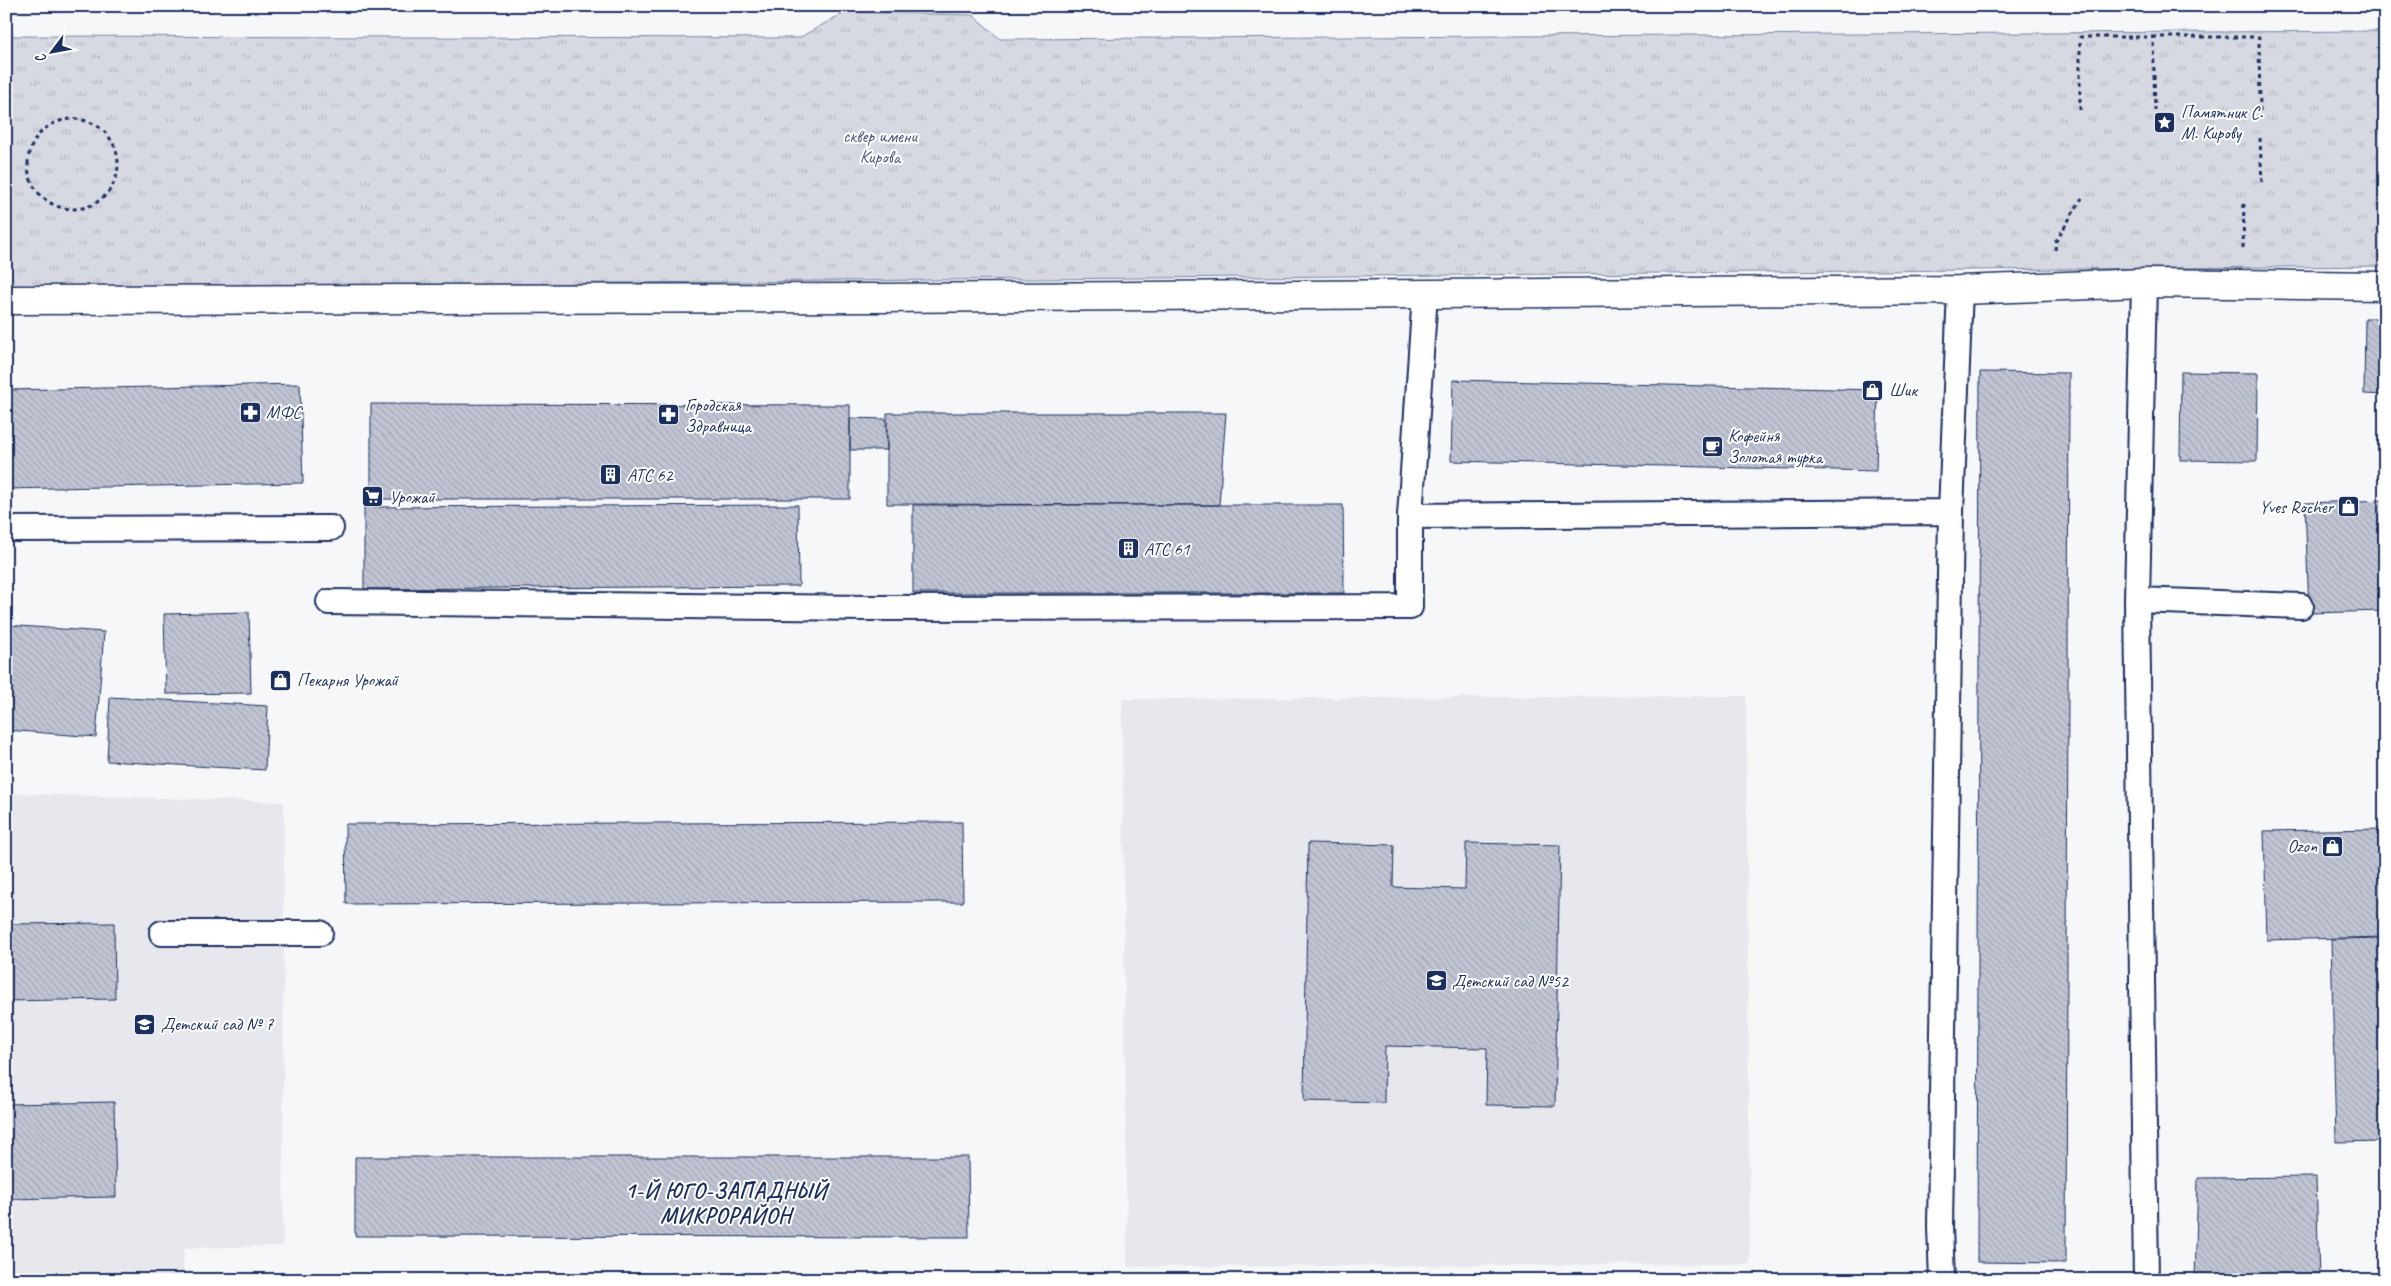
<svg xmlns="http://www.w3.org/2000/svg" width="2391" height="1286" viewBox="0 0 2391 1286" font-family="Caveat,sans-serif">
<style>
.built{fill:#e6e8ee}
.park{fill:url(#park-tufts);stroke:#7884a0}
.building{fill:url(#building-back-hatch);stroke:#1b2f5e}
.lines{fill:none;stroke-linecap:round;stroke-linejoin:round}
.lane-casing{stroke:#1b2f5e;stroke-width:28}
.street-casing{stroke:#1b2f5e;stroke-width:31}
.path{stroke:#1b2f5e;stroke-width:3;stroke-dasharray:4 4;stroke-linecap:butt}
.lane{stroke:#fff;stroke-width:24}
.street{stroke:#fff;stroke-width:28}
.labels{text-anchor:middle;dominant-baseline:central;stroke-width:4;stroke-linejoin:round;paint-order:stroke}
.poi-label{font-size:18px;fill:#1b2f5e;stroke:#fff;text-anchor:start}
.park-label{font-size:18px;fill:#4a5a7f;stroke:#fff}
.district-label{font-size:22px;font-weight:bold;letter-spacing:1px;fill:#1b2f5e;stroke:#fff}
</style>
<defs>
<pattern id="park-tufts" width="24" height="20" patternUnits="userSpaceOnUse" patternTransform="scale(1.25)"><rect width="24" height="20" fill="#d6d9e2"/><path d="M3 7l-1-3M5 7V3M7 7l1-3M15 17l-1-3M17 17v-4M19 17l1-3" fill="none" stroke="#b7bbc4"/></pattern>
<pattern id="building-back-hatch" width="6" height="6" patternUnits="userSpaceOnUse" patternTransform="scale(1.25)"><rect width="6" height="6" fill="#c0c4d3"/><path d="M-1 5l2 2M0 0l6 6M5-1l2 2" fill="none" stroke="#a4a9b8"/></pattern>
</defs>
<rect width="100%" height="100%" fill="#f6f7f9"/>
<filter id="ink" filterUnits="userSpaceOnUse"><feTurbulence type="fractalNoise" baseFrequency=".02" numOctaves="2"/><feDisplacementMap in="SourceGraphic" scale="10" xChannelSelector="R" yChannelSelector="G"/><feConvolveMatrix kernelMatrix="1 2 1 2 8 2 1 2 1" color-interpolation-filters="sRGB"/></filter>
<g filter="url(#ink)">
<!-- built -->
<path class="built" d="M1746 696 1750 1264 1127 1267 1122 699Z
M6 793 284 802 283 1246 184 1248 183 1280H6Z"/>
<!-- park -->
<path class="park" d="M845 12 973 15 1000 39 2385 31V266L6 289V36L799 38Z"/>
<!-- building -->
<path class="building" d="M2365 318H2385V395L2364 394Z
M1980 372 2069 373 2066 1263 1977 1262Z
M2181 372 2258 373 2257 461 2180 460Z
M1453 380 1878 390 1876 471 1451 461Z
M300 384 303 483 6 489V390Z
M371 404 850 405V499H371Z
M887 413H1226L1219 505 887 504Z
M850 418 886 419 887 450H850Z
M2385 500V611L2309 613 2305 503Z
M798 505 799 586 364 589V507Z
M913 505H1343L1344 593H913Z
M2383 611H2385V803Z
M249 612 251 693 166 694 164 614Z
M6 625 104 632 96 737 6 730Z
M110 697 268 706 265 770 107 761Z
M962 822 963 902 346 904 345 824Z
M2384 829 2385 937 2267 940 2264 831Z
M1308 843 1394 845 1393 887 1465 889 1466 843 1560 845 1555 1106 1486 1105 1487 1048 1385 1046 1384 1103 1304 1101Z
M114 923 115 999 6 1001V924Z
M2385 938V1224H2384L2382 1141 2336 1142 2331 939Z
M114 1102 116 1197 6 1199V1104Z
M355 1157H968L969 1237 355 1236Z
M2316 1177 2319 1279 2195 1280 2198 1178Z
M326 1275V1280H256V1276Z"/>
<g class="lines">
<defs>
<path id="lane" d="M2144 283 2137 600 2146 1280
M1410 516 1951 512
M6 529 331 528
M2137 600 2301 606
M329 602 867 608 1410 607V516L1425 294
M162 933H320
M1942 1280 1940 1227 1951 512 1960 290"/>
<path id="street" d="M6 300 875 298 1960 290 2144 283 2385 286"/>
</defs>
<!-- lane casing -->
<use href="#lane" class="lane-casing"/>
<!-- street casing -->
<use href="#street" class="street-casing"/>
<!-- path -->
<path class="path" d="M2153 37H2259L2260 111
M2080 110V37H2153L2155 111
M28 164a45 45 0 1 1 90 0a45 45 0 1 1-90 0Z
M2260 138 2262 184
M2243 248 2244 201
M2055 250 2056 241 2082 198"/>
<!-- lane -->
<use href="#lane" class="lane"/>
<!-- street -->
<use href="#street" class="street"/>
</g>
</g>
<!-- icons -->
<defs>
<symbol id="sight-square" viewBox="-11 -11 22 22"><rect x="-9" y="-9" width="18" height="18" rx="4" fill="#1b2f5e" stroke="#fff"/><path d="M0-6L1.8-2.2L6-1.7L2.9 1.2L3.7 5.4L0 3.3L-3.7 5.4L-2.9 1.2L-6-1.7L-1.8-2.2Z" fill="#fff"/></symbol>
<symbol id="shop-square" viewBox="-11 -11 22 22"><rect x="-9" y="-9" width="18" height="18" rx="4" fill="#1b2f5e" stroke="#fff"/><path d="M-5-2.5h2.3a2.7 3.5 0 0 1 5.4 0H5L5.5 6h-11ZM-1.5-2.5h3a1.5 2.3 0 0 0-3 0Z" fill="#fff"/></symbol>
<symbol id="pharmacy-square" viewBox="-11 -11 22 22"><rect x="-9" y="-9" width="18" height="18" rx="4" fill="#1b2f5e" stroke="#fff"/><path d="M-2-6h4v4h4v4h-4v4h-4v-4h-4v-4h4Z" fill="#fff"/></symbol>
<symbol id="cafe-square" viewBox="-11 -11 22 22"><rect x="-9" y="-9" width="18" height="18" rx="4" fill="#1b2f5e" stroke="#fff"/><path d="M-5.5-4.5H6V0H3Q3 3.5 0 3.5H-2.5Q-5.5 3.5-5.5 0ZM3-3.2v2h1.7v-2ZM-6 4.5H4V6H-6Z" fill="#fff"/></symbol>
<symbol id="building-square" viewBox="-11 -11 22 22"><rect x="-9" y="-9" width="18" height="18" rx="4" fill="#1b2f5e" stroke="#fff"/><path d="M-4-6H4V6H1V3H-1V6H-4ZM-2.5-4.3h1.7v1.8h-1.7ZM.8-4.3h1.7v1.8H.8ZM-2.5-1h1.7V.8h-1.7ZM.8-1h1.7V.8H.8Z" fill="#fff"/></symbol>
<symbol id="supermarket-square" viewBox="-11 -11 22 22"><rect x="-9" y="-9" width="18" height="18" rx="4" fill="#1b2f5e" stroke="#fff"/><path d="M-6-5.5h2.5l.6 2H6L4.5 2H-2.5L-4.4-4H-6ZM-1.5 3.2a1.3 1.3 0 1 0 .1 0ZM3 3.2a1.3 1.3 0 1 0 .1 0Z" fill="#fff"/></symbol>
<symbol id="school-square" viewBox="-11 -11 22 22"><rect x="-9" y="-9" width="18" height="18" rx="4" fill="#1b2f5e" stroke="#fff"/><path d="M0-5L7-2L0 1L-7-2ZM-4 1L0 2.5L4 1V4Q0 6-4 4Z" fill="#fff"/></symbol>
</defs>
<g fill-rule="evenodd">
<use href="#sight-square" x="2152" y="110" width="25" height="25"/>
<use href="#shop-square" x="1860" y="378" width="25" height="25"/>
<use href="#pharmacy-square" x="238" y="400" width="25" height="25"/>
<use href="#pharmacy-square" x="656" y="402" width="25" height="25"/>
<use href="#cafe-square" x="1700" y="434" width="25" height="25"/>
<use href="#building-square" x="598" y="462" width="25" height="25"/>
<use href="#supermarket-square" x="360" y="484" width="25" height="25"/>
<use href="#shop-square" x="2336" y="494" width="25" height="25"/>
<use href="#building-square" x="1116" y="536" width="25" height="25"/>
<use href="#shop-square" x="268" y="668" width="25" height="25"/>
<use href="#shop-square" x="2320" y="834" width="25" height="25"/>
<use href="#school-square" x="1424" y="968" width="25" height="25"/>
<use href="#school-square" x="132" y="1012" width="25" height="25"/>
</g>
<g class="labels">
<!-- poi labels -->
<g class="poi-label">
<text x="2181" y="112">Памятник С.<tspan x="2181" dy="21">М. Кирову</tspan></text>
<text x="1889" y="390">Шик</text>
<text x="685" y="405">Городская<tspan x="685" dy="21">Здравница</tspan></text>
<text x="266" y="412">МФС</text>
<text x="1728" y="436">Кофейня<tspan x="1728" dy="21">Золотая турка</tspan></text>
<text x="627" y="475">АТС 62</text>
<text x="389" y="497">Урожай</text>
<text x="2333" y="507" text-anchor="end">Yves Rocher</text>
<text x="1144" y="549">АТС 61</text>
<text x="297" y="680">Пекарня Урожай</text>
<text x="2317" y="846" text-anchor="end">Ozon</text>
<text x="1452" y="981">Детский сад №52</text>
<text x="161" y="1024">Детский сад № 7</text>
</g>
<!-- park labels -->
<g class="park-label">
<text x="880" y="136">сквер имени<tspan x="880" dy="21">Кирова</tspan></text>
</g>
<!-- district labels -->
<g class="district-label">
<text x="726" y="1191">1-Й ЮГО-ЗАПАДНЫЙ<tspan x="726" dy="25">МИКРОРАЙОН</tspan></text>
</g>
</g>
<!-- margin -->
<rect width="2391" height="1286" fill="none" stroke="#fff" stroke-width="25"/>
<rect x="12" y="12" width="2366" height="1261" fill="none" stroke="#1b2f5e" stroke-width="2" filter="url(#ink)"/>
<!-- north arrow -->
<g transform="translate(52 52) rotate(238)" stroke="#ffffff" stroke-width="4" paint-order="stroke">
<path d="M0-4L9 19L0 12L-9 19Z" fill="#1b2f5e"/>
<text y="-8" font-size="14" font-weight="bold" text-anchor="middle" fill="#1b2f5e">С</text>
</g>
</svg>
